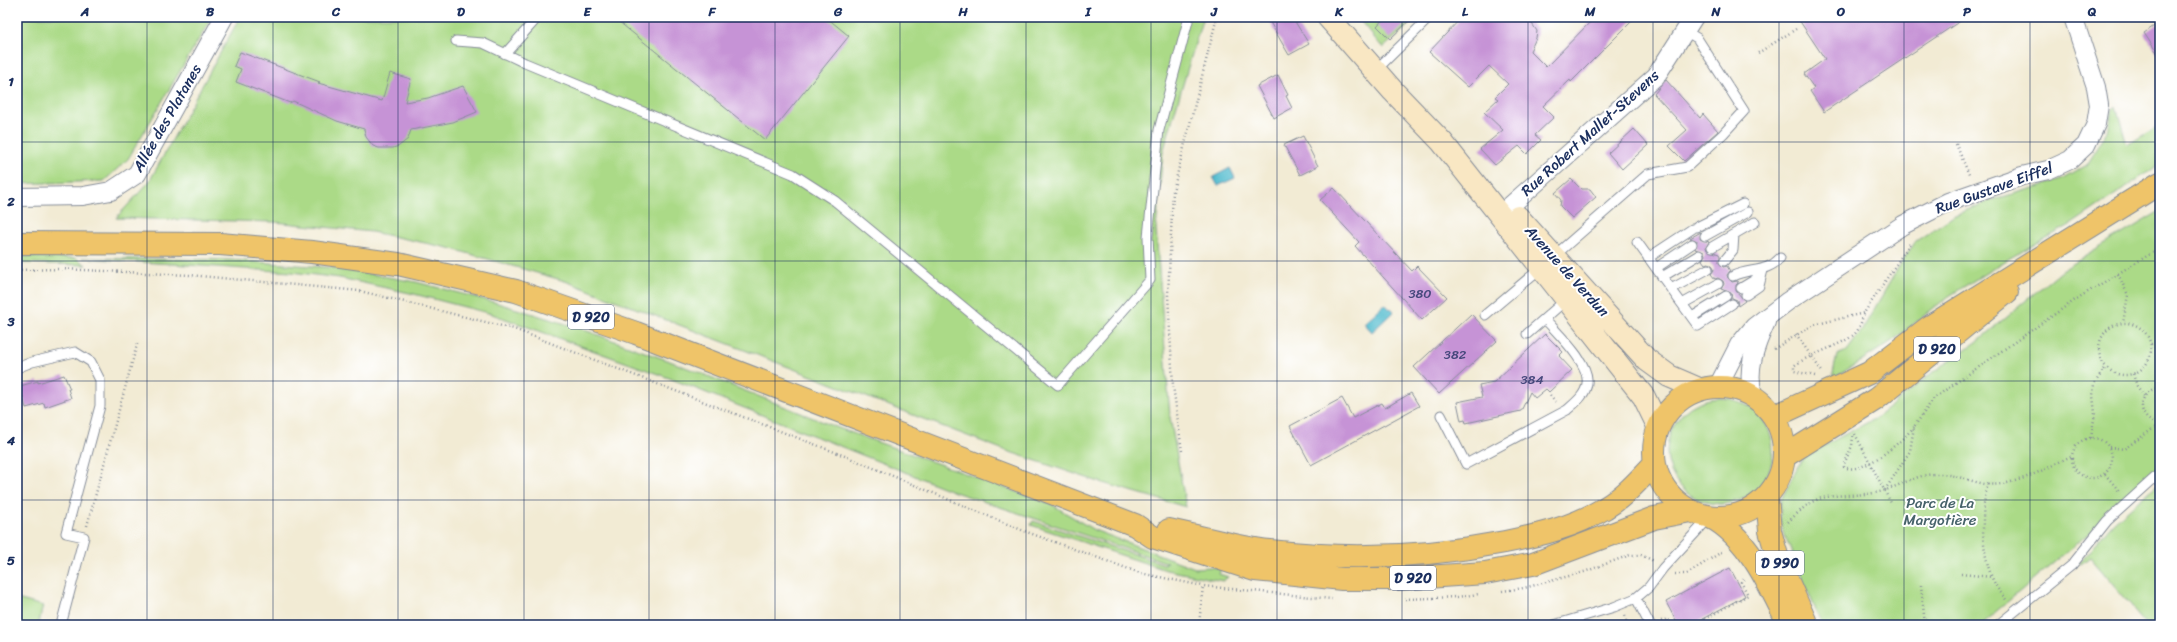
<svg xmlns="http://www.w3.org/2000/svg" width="2177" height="642" viewBox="0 0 2177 642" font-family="Sriracha,sans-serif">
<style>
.green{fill:#abda87;stroke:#638472}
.water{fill:#51bbce;stroke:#367596}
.building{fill:#c693d6}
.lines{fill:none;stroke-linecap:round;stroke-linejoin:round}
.lane-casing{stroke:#868d99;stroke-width:11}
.street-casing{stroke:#868d99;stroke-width:20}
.secondary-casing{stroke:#868d99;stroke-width:24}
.primary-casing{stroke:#868d99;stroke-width:24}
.path{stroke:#868d99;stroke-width:2.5;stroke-dasharray:1 3;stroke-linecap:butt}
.lane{stroke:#fff;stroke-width:9}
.street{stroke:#fff;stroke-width:18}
.secondary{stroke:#f9e7c3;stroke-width:22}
.primary{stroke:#efc469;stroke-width:22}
.grid{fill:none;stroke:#1b2f5e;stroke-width:1;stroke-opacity:0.55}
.labels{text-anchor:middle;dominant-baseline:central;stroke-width:4;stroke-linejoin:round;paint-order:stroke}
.number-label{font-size:13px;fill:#46487c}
.shield{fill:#fff;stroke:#5f6d8e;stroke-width:1}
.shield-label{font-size:14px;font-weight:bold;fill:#1b2f5e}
.street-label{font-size:15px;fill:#1b2f5e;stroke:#fff}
.park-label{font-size:15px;fill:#46626a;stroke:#fff}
.neatline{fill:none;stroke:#1b2f5e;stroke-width:1.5}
.grid-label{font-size:13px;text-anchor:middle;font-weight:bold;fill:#1b2f5e}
</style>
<rect width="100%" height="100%" fill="#fff"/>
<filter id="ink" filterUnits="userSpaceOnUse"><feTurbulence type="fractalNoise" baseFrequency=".025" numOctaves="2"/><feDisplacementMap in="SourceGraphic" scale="8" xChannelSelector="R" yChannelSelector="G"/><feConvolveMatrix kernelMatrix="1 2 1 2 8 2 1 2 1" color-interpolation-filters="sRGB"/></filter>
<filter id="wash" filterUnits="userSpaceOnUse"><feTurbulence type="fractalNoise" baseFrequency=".012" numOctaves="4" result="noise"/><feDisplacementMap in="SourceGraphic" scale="16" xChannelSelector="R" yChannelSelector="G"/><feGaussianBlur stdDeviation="0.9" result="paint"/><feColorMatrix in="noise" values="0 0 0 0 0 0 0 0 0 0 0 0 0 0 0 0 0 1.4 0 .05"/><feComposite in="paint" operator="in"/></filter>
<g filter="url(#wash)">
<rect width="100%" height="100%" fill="#f2ebd4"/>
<!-- green -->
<path class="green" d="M17 17H212L128 159 104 181 17 184Z
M240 17H1203L1163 152 1156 229 1170 417 1186 507 1096 481 1004 450 565 281 449 248 372 232 274 222 116 218 149 182Z
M1357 17H1418L1383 48Z
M2116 106 2127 145 2160 125V164L2072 224 2010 258 1949 296 1892 341 1834 378 1833 373 1837 355 1847 351 1862 330 1901 263 1916 241 1955 215 1992 200 2061 180 2087 165 2108 131 2113 109Z
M2160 211V468L2095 528 1980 625H1822L1781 526 1780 515 1781 500 1798 466 1806 455 1876 418 1933 372 1980 339 2061 271Z
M17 256 76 258 86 265 17 263Z
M82 258 230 260 337 268 416 282 494 302 579 328 675 363 841 429 1051 504 1094 530 1195 568 1210 567 1221 569 1219 574 1228 577 1223 581 1166 570 1031 525 1033 521 1164 564 1168 563 955 492 669 378 492 314 414 294 340 278 291 272Z
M1667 451a53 53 0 1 1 106 0a53 53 0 1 1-106 0Z
M2160 482V625H2148L2090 557 2081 564 2079 563 2113 523Z
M17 599 43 606 38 625H17Z"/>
<!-- water -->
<path class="water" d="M1230 168 1235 178 1218 186 1213 177Z
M1385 304 1393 312 1372 332 1364 323Z"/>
<g id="blocks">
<!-- building -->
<path class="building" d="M613 17H826L849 36 765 140Z
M1267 17H1292L1309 44 1289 55Z
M1385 17H1413L1390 39 1377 26Z
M1462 17H1511L1514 20 1520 18 1530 21 1537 31 1536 38 1530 51 1546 67 1595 17H1636L1571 82 1570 80 1543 106 1554 117 1535 135 1541 140 1527 154 1519 146 1495 165 1480 149 1503 130 1484 112 1498 99 1495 97 1508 84 1489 66 1468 87 1429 52Z
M1797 17H1966L1824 112 1810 91 1814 88 1804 74 1825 59Z
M2160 22V57L2144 33Z
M240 52 320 82 318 83 382 101 390 73 411 79 405 102 428 98 463 86 477 112 453 122 411 130 408 139 399 146 393 148H379L373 146 366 137 364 129 337 121 293 101 290 103 236 82 241 69 234 66Z
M1278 75 1288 95 1286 96 1292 108 1274 118 1257 86Z
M1666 80 1700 118 1703 114 1718 131 1684 161 1669 146 1687 130 1654 94Z
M1634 129 1648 145 1622 169 1608 153Z
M1303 136 1318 166 1300 175 1284 145Z
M1571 179 1581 189H1590L1596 197 1572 218 1560 206 1561 200 1555 193Z
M1334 188 1412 271 1417 266 1447 297 1422 320 1355 246 1359 242 1320 200Z
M1701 232 1700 239 1709 242 1706 247 1707 250 1719 254 1720 256 1719 263 1723 267 1727 266 1730 271 1727 275 1728 278 1732 282 1737 281 1738 283 1736 285V291L1745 301 1738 306 1737 300 1732 298 1731 293 1721 289 1724 284 1723 281 1718 278 1715 279 1711 274 1714 270 1713 266 1709 263 1705 264 1702 260 1705 255 1704 252 1695 249 1697 241 1690 238Z
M1471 314 1497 341 1439 394 1414 367Z
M1545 334 1563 352 1559 356 1572 370 1549 392 1546 389 1535 398 1530 392 1521 411 1466 423 1465 420 1461 421 1457 402 1482 397 1479 385 1494 382Z
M64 375 70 389H68L71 398 45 407 44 403 26 408 20 386 38 381V383Z
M1411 393 1419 406 1311 465 1290 426 1342 398 1353 418 1382 403 1385 408Z
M1730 568 1745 596 1691 625H1678L1666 602Z"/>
</g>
</g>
<g filter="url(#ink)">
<use href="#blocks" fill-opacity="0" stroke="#868d99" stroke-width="1"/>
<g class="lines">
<defs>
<path id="lane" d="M456 41 483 43 525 63 793 174 835 201 1058 385 1150 280 1148 237 1159 130 1189 17
M505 54 538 17
M1375 71 1430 17
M1697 227 1743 204
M1705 236 1748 212
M1637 242 1698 326 1732 304
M1712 247 1755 222
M1553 257 1648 174 1687 167 1723 134 1744 111 1697 38 1685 31
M1648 258 1692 229
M1724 261 1733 250 1734 234
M1656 268 1692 244
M1733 276C1750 268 1767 273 1780 258
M1662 277 1699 255
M1741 288 1756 279 1761 270
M1671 289 1708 269
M1746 295 1759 286 1763 270
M1682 304 1718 284
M1485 315 1542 267
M1692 317 1726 296
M1527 334 1567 299
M17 368 32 362 75 352 91 362 100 380V406L66 533 84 537 61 625
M1441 415 1466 464 1567 410C1575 403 1586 395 1587 383 1590 363 1557 333 1545 319
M1636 598 1650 625
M1554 625 1614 607 1636 598 1649 587 1663 568 1710 517
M1998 625 2072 565 2107 521 2160 473"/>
<path id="street" d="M17 197 83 196 111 191 137 174 224 17
M1509 207 1656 76 1694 17
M1718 386 1739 345 1754 327 1788 301 1903 225 1948 202 2022 176 2048 170 2070 160 2086 145 2096 124 2099 105 2096 87 2073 17
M1753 395C1746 369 1755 346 1766 322"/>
<path id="secondary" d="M1328 17 1393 91 1442 142 1644 397 1658 426
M1518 217 1647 360 1669 376 1699 389"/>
<path id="primary" d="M17 243 220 244 312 252 398 264 516 291 636 333 1135 525 1153 537 1255 570 1342 579H1398L1485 573 1533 564 1654 518 1690 511
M1654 452a65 65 0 1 1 130 0a65 65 0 1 1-130 0Z
M1775 416 1869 373 1929 327 2160 183
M1785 456 1876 399 2007 292
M1767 497 1770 531 1778 559 1807 625
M1710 517C1748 536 1771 588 1789 625
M1169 530C1203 537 1236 547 1270 551 1348 560 1428 557 1505 542 1540 535 1574 527 1605 508 1624 497 1639 480 1654 464"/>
</defs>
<!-- lane casing -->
<use href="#lane" class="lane-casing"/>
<!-- street casing -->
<use href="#street" class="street-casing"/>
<!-- secondary casing -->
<use href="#secondary" class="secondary-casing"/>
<!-- primary casing -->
<use href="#primary" class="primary-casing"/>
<!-- path -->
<path class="path" d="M1758 53 1796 29
M1956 144 1970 177
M17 270 61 269 189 275 360 291 514 329 845 456 1024 531 1140 573 1203 586 1332 599
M2118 274 2128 295 2123 323
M2099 349a26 26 0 1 1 52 0a26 26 0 1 1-52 0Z
M1796 334 1823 373
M2151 344 2160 341
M1774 349 1813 325 1864 313 1911 242
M2133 374 2137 386 2144 396
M1815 376 1794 371V366C1808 354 1850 343 1857 331 1861 325 1862 319 1864 313
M2160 388C2136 389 2136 423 2160 423
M1550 395 1556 402
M1855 434 1891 503
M1853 436 1852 446 1844 464V467C1863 476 1902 441 1914 427
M2072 458a20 20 0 1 1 40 0a20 20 0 1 1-40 0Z
M2091 438 2095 413 2093 396 2094 384 2106 367
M2109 447 2124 449 2160 424
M1182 451 1173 385 1168 295 1173 191 1217 17
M2105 474 2120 492
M1988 484C1980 511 1981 558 1995 584 1998 590 2003 595 2007 601
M1885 490 1910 451 1914 427 1934 398 2078 298 2160 248
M1788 522C1798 513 1809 501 1822 498 1843 493 1866 497 1886 490 1903 484 1916 475 1935 474 1951 473 1969 481 1985 484 2013 488 2047 468 2071 456
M87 526 138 341
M1675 574H1687L1723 551
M1961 574 1992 577
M1921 585 1925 625
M1502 591 1524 588 1584 572 1630 555H1641L1654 561
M1405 599 1457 597 1479 594
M1625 616 1628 625
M1661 621 1668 619 1672 625
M1199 625 1203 586
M1694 625 1748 595 1741 582 1744 579"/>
<!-- lane -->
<use href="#lane" class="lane"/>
<!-- street -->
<use href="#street" class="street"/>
<!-- secondary -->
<use href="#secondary" class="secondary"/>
<!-- primary -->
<use href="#primary" class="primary"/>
</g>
</g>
<!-- grid -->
<path class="grid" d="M147 17V625M273 17V625M398 17V625M524 17V625M649 17V625M775 17V625M900 17V625M1026 17V625M1151 17V625M1277 17V625M1402 17V625M1528 17V625M1653 17V625M1779 17V625M1904 17V625M2030 17V625M17 142H2160M17 261H2160M17 381H2160M17 500H2160"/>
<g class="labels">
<!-- number labels -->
<g class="number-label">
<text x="1420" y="293">380</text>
<text x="1455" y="354">382</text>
<text x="1532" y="379">384</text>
</g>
<!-- shield labels -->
<g class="shield">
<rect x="568" y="305" width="46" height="24" rx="3"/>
<rect x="1914" y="337" width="46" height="24" rx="3"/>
<rect x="1756" y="551" width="48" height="24" rx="3"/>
<rect x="1390" y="566" width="46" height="24" rx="3"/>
</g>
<g class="shield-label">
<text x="591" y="317">D 920</text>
<text x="1937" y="349">D 920</text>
<text x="1780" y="563">D 990</text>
<text x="1413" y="578">D 920</text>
</g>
<!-- street labels -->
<g class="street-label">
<text transform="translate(167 118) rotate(-60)">Allée des Platanes</text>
<text transform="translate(1590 133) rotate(-42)">Rue Robert Mallet-Stevens</text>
<text transform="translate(1994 188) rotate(-20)">Rue Gustave Eiffel</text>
<text transform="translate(1567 271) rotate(48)">Avenue de Verdun</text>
</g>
<!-- park labels -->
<g class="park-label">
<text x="1940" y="503">Parc de La<tspan x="1940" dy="17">Margotière</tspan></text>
</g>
</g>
<!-- margin -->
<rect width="2177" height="642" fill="none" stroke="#fff" stroke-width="44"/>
<rect x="22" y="22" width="2133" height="598" class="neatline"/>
<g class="grid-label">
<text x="85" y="16">A</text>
<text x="210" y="16">B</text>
<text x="336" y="16">C</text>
<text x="461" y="16">D</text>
<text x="587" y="16">E</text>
<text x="712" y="16">F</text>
<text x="838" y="16">G</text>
<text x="963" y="16">H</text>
<text x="1088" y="16">I</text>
<text x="1214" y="16">J</text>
<text x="1339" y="16">K</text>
<text x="1465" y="16">L</text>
<text x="1590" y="16">M</text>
<text x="1716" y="16">N</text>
<text x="1841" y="16">O</text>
<text x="1967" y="16">P</text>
<text x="2092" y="16">Q</text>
<text x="11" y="86">1</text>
<text x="11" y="206">2</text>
<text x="11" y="326">3</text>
<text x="11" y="445">4</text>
<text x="11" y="565">5</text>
</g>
</svg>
